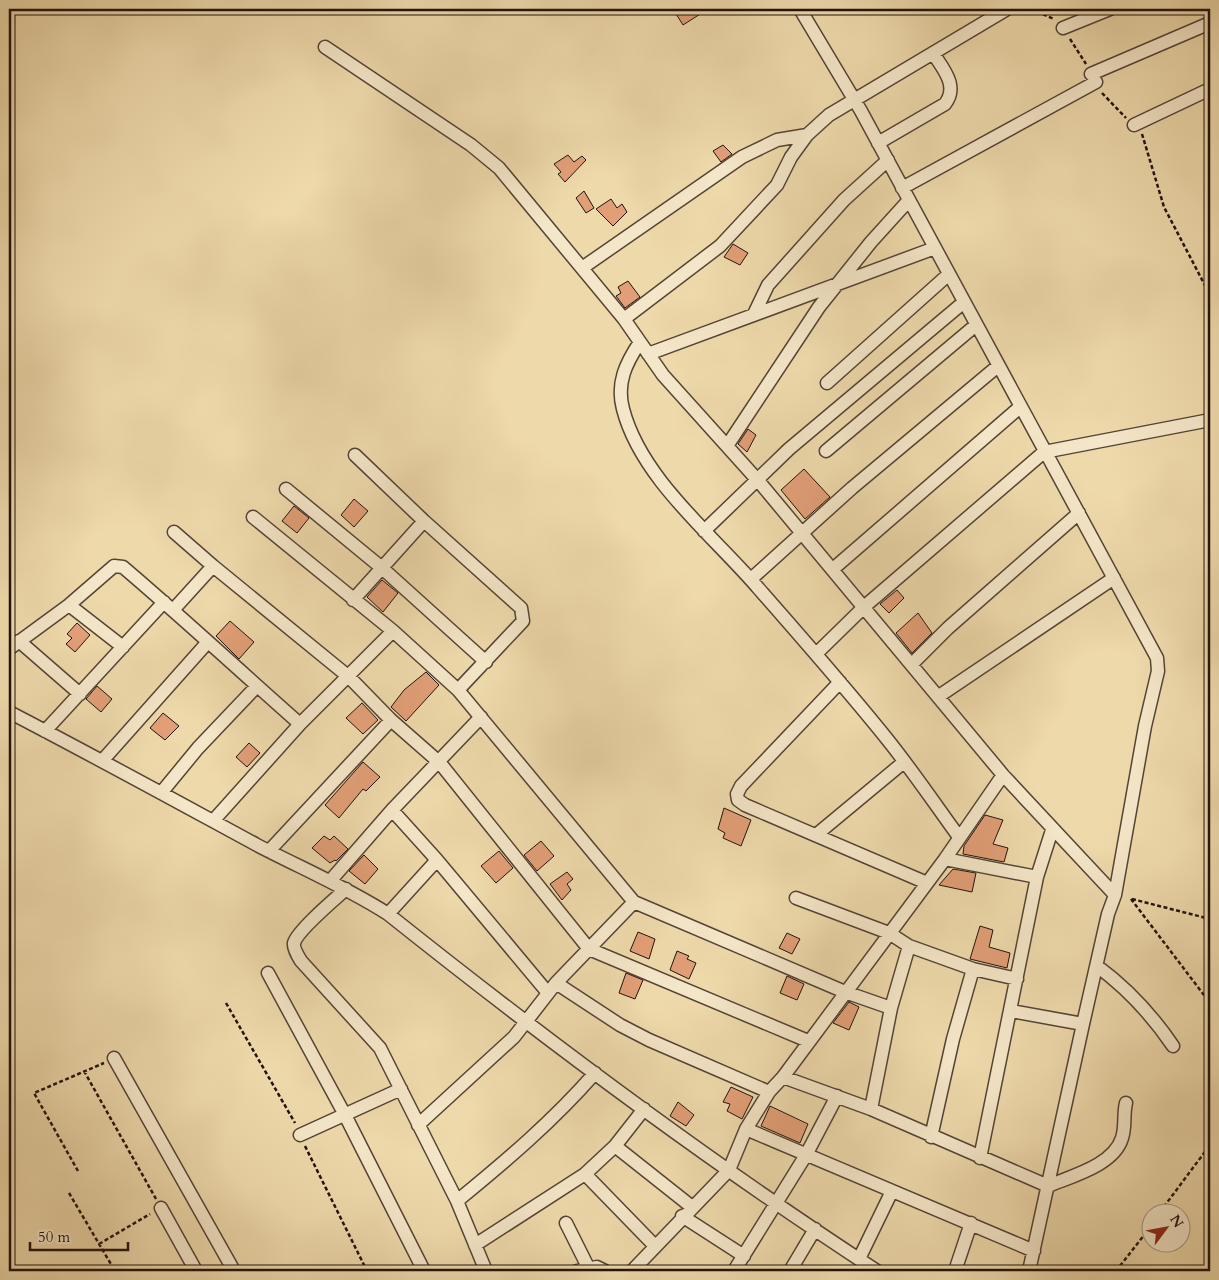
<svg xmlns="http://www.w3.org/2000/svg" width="1219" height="1280" viewBox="0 0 1219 1280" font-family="Cardo,serif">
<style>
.building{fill:#e29f77;stroke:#20130e}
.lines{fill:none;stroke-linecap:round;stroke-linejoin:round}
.street-casing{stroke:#544435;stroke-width:15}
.path{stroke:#20130e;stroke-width:2.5;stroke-dasharray:4 2.5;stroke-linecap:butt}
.street{stroke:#f4e6c8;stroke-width:12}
.rail{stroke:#20130e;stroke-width:4;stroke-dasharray:9 9;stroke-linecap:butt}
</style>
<rect width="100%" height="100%" fill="#eed9ab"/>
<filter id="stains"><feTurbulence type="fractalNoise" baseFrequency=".004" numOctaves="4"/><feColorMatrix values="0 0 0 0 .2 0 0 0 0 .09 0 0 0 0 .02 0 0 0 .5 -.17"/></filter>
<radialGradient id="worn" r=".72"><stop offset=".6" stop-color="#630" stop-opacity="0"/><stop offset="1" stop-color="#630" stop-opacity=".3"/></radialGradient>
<!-- building -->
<path class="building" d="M673 9H708L683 25Z
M723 145 732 154 721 162 713 151Z
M568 155 574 162 582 156 586 160 565 182 558 174 561 172 554 164Z
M584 191 594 208 586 213 576 198Z
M611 199 617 208 622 204 627 212 613 226 596 209Z
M733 244 748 253 740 265 724 257Z
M628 281 640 297 625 308 616 296 621 293 618 287Z
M748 429 756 435 747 452 738 444Z
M804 469 830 497 805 519 781 490Z
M354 499 368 511 354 527 341 515Z
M294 506 309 518 297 533 282 521Z
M382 580 398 593 383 612 367 597Z
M897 590 904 598 889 613 880 604Z
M918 613 932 633 912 653 896 633Z
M230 621 254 642 239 659 216 636Z
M77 623 90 635 75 652 66 644 72 638 67 634Z
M426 672 439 685 406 721 391 707 404 690Z
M97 686 112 699 101 712 86 699Z
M362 703 378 720 363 734 346 718Z
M163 713 179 726 165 740 150 728Z
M249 743 260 753 247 767 236 757Z
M363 762 380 777 366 791 363 789 339 818 325 805Z
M724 808 751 820 741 846 723 838 725 833 718 829Z
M985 815 1003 820 993 844 1008 848 1004 862 963 854 964 846Z
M324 836 330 840 334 836 348 849 336 861 335 860 330 863 312 848Z
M541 841 554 856 537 871 524 855Z
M499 851 513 868 496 883 481 866Z
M364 855 378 869 365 884 349 871Z
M953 869 976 873 972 892 939 885Z
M567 872 573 879 567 884 571 890 562 900 550 884Z
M980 926 993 930 989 947 1010 953 1007 968 970 959Z
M638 932 655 939 649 959 630 951Z
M787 933 800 939 792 954 779 948Z
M677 951 689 956 687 959 696 963 689 979 670 970Z
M626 973 643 980 635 999 619 993Z
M787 976 804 984 797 1000 780 993Z
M849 1002 859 1007 849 1030 833 1023Z
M731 1087 753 1097 742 1119 727 1111 730 1104 723 1102Z
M678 1102 694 1115 686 1126 670 1116Z
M770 1106 808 1124 800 1143 761 1126Z"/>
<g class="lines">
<defs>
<path id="street" d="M800 9 861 111 1157 658 1158 671 1145 726 1115 895 1108 914 1083 1024 1029 1271
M1063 28 1110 9
M325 47 471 145 499 168 624 319 663 375 761 484 1003 775 1115 895
M1091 74 1210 23
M1134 125 1210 89
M878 143 945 104C959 86 943 69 933 53
M902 188 1096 82
M582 268 742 157 777 140 807 135
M754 314 768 285 844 200 888 160
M624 319 720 246 777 185 791 157 807 135 829 115 1007 9
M640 342C626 363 616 383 623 409 641 479 714 536 759 589 802 638 846 688 887 739 912 770 935 804 959 837
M648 354 935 248
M827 383 949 274
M727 446 819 307 871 242 909 200
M826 451 976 325
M355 455 424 521 521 608 523 621 458 690
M286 489 382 568 486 662
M253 517 393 631 458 690 634 902 845 992 891 1008
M704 531 789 449 964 302
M174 532 213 566 349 677 391 720 440 763 589 949 808 1041
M833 569 1020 407
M751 579 852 488 998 366
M353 600 424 521
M69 605 123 647
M174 609 213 566
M19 641 80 694
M9 649 69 605 114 566 123 567C183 618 241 672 300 724
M816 654 865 606 1044 452 1210 420
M912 664 948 628 1079 513
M840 682 741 786 737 794 738 800 745 805 927 883
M939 696 1114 578
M9 712C92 755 174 800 257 845 301 868 346 887 388 914 546 1040 708 1161 877 1271
M45 731 164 602
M102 761 207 643
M161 793 198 748 257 686
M392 810 437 860 548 993
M213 821 300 724 393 631
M816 835 904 762
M269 851 391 720
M945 859 1037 877
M331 880 392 810 481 717
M346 889C336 898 297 931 294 943 293 948 298 956 301 961L380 1048 457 1201 486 1271
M796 898 889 933 909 946 973 969 1017 979
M388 914 437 860
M1097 966C1128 989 1152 1015 1173 1046
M268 973 345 1115 424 1271
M556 983 620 1025 649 1040 769 1092
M1011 1011 1083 1024
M114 1058 234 1271
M783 1077 871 1109 1048 1186C1072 1176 1114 1165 1122 1138 1126 1126 1123 1115 1126 1103
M871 1109 891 1008 909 946
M418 1125 514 1037 556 983 634 902
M746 1129 1034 1251
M300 1135 401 1089
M931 1137 953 1039 973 969
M615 1146 692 1207
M980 1158 1037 877 1052 830
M585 1174 655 1246
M457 1201C506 1161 553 1121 595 1073
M161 1208 196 1271
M682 1216 744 1256
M566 1223 588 1267
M475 1245 585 1174 615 1146 644 1109
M859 1259 892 1191
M577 1271 597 1267 605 1271
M632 1271 729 1170 746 1129 769 1092 783 1077 945 859 1003 775
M734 1271 806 1155 837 1096
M790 1271 815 1229
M955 1271 971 1223"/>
</defs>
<!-- street casing -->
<use href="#street" class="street-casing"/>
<!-- path -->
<path class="path" d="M1031 9 1054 19
M1070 39 1086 64
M1102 93 1126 118
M1142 134 1164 207 1210 295
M1131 899 1210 1003
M1132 899 1210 919
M226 1003 295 1123
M84 1071 156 1199
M305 1146 367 1271
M78 1171 34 1093 104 1063
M69 1193 115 1271
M1160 1212 1210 1145
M99 1244 150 1214
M1116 1271 1152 1225"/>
<!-- street -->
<use href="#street" class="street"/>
<!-- rail -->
<path class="rail" d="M1207 1271 1210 1268"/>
</g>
<!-- margin -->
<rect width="1219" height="1280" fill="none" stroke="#eed9ab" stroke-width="30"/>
<rect x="10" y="10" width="1199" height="1260" fill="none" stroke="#20130e" stroke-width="2.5"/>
<rect x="15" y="15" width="1189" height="1250" fill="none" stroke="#20130e"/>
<!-- north arrow -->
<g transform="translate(1166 1228) rotate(58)"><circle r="24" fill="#f4e6c8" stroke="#9f927e"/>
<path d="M0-4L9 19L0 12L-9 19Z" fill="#8f2418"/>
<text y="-8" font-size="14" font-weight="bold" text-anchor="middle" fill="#20130e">N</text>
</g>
<!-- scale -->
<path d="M30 1242v8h98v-8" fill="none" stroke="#20130e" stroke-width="2.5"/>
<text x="38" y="1242" font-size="15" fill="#20130e" stroke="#f4e6c8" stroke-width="4" paint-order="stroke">50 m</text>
<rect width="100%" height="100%" filter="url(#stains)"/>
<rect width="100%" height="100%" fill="url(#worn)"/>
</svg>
